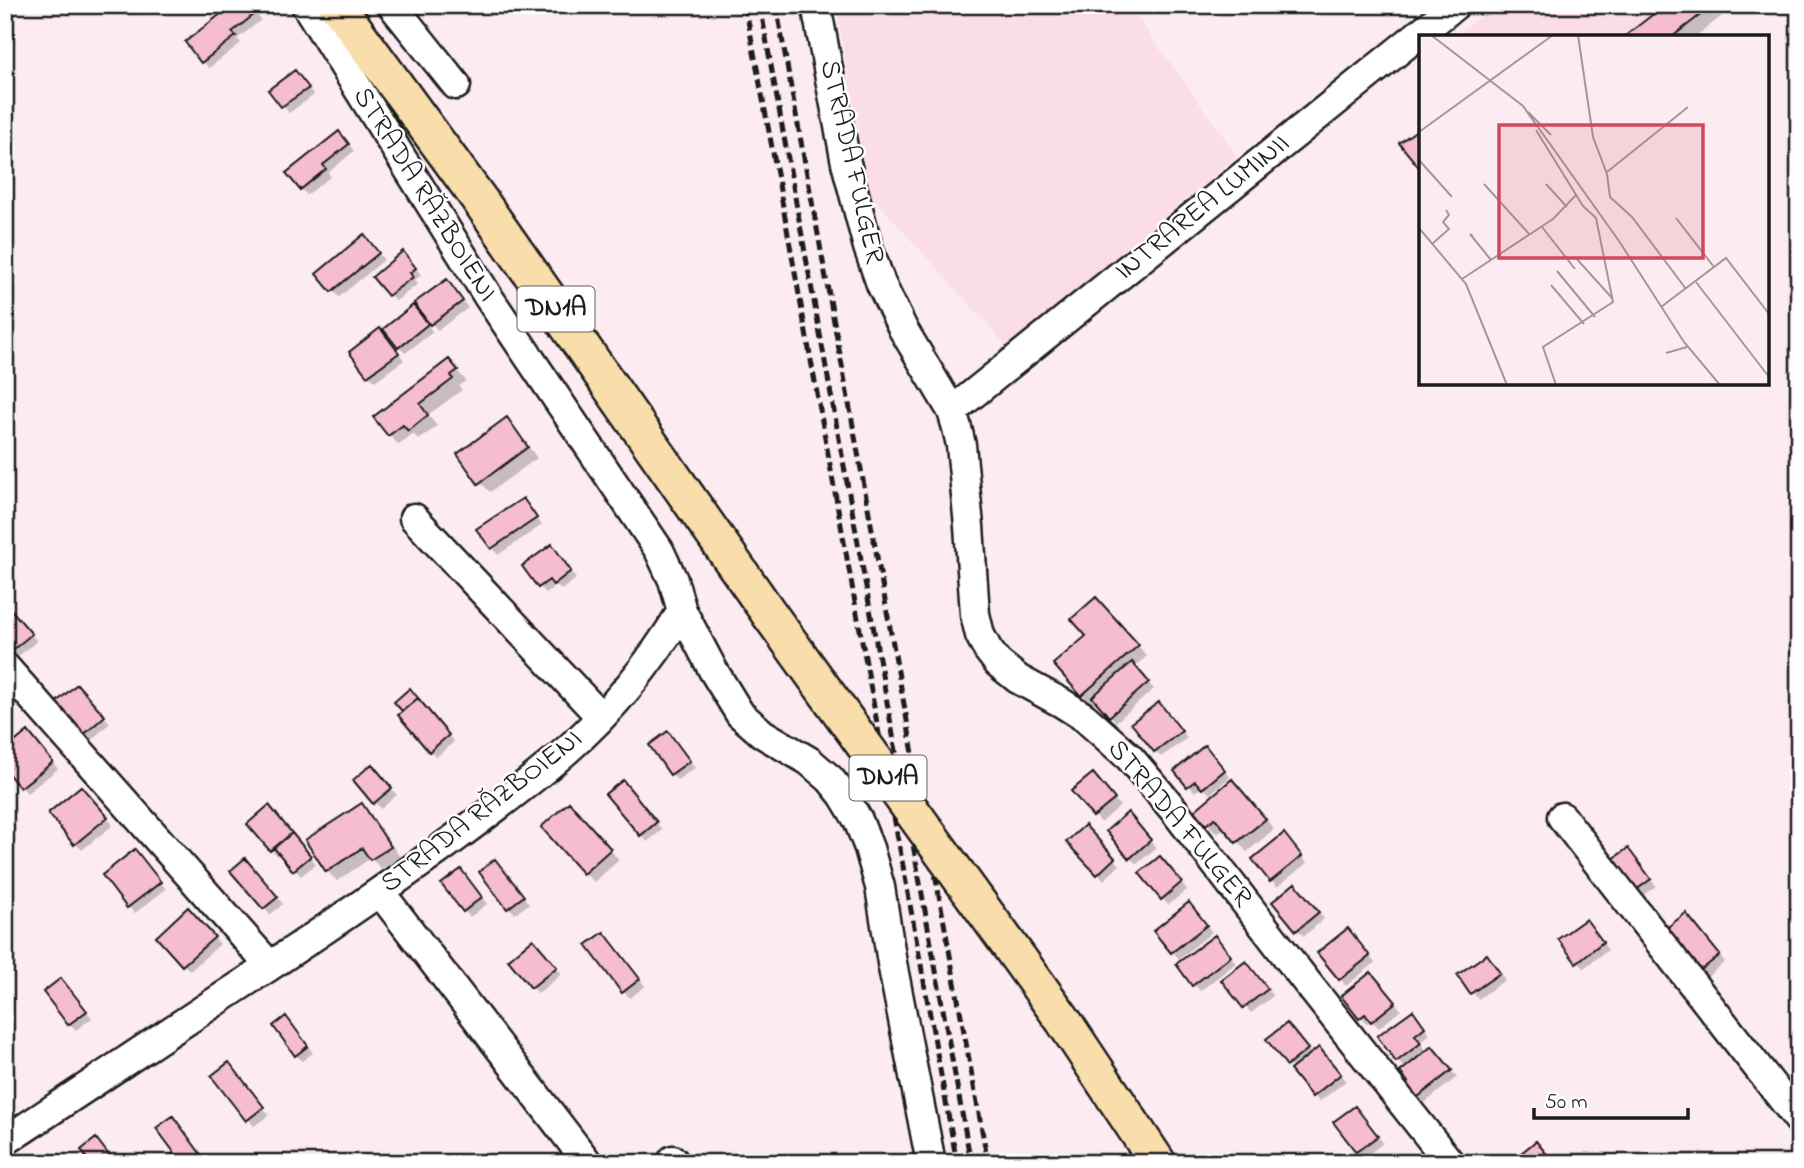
<svg xmlns="http://www.w3.org/2000/svg" width="1804" height="1168" viewBox="0 0 1804 1168" font-family="'Indie Flower',sans-serif">
<style>
.built{fill:#fadde7}
.shadow{fill:#0003}
.building{fill:#f6bdcf;stroke:#1c1c1c;stroke-width:2}
.lines{fill:none;stroke-linecap:round;stroke-linejoin:round}
.minor-casing{stroke:#1c1c1c;stroke-width:33}
.major-casing{stroke:#1c1c1c;stroke-width:40}
.minor{stroke:#fff;stroke-width:28}
.major{stroke:#f9ddab;stroke-width:35}
.rail{stroke:#1c1c1c;stroke-width:5;stroke-dasharray:10 5;stroke-linecap:butt}
.major-bridge-casing{stroke:#1c1c1c;stroke-width:40;stroke-linecap:butt}
.major-bridge{stroke:#f9ddab;stroke-width:35}
.labels{text-anchor:middle;dominant-baseline:central;stroke-width:5;stroke-linejoin:round;paint-order:stroke}
.shield{fill:#fff;stroke:#606060;stroke-width:2}
.shield-label{font-size:26px;font-weight:bold;fill:#1c1c1c}
.street-label{font-size:28px;fill:#1c1c1c;stroke:#fff}
.inset-road{fill:none;stroke:#a2989c;stroke-width:2}
.view{fill:#d1495b;fill-opacity:0.15;stroke:#d1495b;stroke-width:3.5}
.inset-edge{fill:none;stroke:#1c1c1c;stroke-width:3.5}
</style>
<rect width="100%" height="100%" fill="#fcebf1"/>
<filter id="ink" filterUnits="userSpaceOnUse"><feTurbulence type="fractalNoise" baseFrequency=".0143" numOctaves="2"/><feDisplacementMap in="SourceGraphic" scale="14" xChannelSelector="R" yChannelSelector="G"/><feConvolveMatrix kernelMatrix="1 2 1 2 8 2 1 2 1" color-interpolation-filters="sRGB"/></filter>
<g filter="url(#ink)">
<!-- built -->
<path class="built" d="M836 5H1128L1234 151 1235 158 1008 347 869 193Z
M1497 5H1715L1672 37H1453Z"/>
<!-- shadow -->
<path class="shadow" d="M249 5 261 20 237 39 241 43 209 68 203 62Z
M1668 5H1736L1695 37H1628Z
M295 72 314 95 289 113 271 90Z
M345 139 354 151 328 173 331 176 307 195 301 189Z
M370 243 384 260 339 297 333 291Z
M410 260 421 275 415 280 418 284 396 301 390 295Z
M453 288 468 308 438 330 432 324Z
M419 314 433 332 405 353 399 347Z
M387 337 404 360 375 381 368 375Z
M449 361 466 381 459 386 462 390 428 415 437 426 419 440 413 434 399 445 389 435Z
M507 420 516 430 537 458 490 492 480 482Z
M522 500 542 525 498 555 492 548Z
M558 553 576 579 561 590 556 585 546 593 539 586Z
M1106 609 1147 656 1134 667 1154 689 1116 722 1097 700 1092 704 1082 694 1088 636Z
M13 614 37 641 16 658 5 647Z
M410 691 454 742 436 757 430 751 405 712 397 702Z
M83 693 110 723 88 743 81 736Z
M1166 710 1187 738 1161 757 1155 751Z
M34 740 58 769 27 793 5 768Z
M675 740 695 768 677 780 671 774Z
M1211 754 1230 777 1210 794 1202 787 1195 792 1176 771Z
M378 773 397 795 381 809 356 781Z
M1099 782 1120 806 1101 823 1074 792Z
M629 789 662 830 647 842 608 794Z
M1242 791 1274 829 1247 852 1225 827 1217 834 1196 811Z
M88 794 113 825 82 850 75 843Z
M361 805 371 815 400 857 381 869 371 858 337 881 327 871Z
M275 814 316 864 301 876 281 853 278 856 271 850Z
M579 814 619 860 594 882 584 873Z
M1134 821 1156 848 1137 864 1130 858Z
M1085 827 1120 865 1104 880 1069 842Z
M1291 842 1307 863 1277 887 1271 880Z
M1634 857 1656 886 1639 898 1633 892Z
M142 858 166 889 135 913 128 907Z
M1166 865 1187 890 1168 905 1162 898Z
M251 867 283 904 270 915 232 871Z
M502 868 529 904 515 914 481 872Z
M467 877 487 904 470 917 464 911Z
M1301 891 1324 919 1304 936 1298 930Z
M188 910 220 944 190 971 158 937Z
M1195 911 1212 932 1179 959 1155 931Z
M1692 922 1725 962 1700 983Z
M1592 928 1608 950 1584 968 1577 961Z
M1354 937 1375 963 1346 986 1319 953Z
M610 940 645 986 630 998 623 991Z
M1221 943 1236 963 1200 991 1194 984Z
M540 948 562 974 538 993 532 987Z
M1493 962 1505 980 1478 999 1459 975Z
M1252 970 1273 996 1251 1013 1224 980Z
M1377 980 1401 1010 1379 1028 1371 1020 1367 1024 1361 1017Z
M67 987 92 1018 76 1030 70 1024Z
M1413 1012 1430 1034 1420 1042 1427 1052 1438 1055 1457 1077 1422 1105 1416 1098 1406 1069 1397 1061Z
M292 1025 313 1053 302 1061 296 1055Z
M1293 1031 1312 1055 1325 1056 1346 1081 1319 1102 1269 1039Z
M235 1070 269 1115 254 1126 213 1076Z
M1361 1114 1383 1143 1364 1158 1336 1123Z
M173 1118 179 1124 207 1163H171L169 1159 177 1153Z"/>
<!-- building -->
<path class="building" d="M232 5H250L256 13 232 32 236 36 201 63 185 42Z
M1665 5H1713L1672 37H1626L1625 36Z
M295 70 309 88 281 107 268 90Z
M1421 127V170L1399 143Z
M339 131 349 144 323 165 326 169 300 190 286 173Z
M364 234 379 253 331 292 316 274Z
M403 251 416 268 410 273 413 277 388 296 372 277Z
M447 279 463 301 430 325 414 303Z
M413 305 428 324 398 348 383 329Z
M380 328 399 353 367 376 349 352Z
M449 359 458 370 451 375 453 379 420 404 428 415 408 431 403 425 388 436 373 417Z
M507 417 528 447 478 484 457 454Z
M523 498 537 518 491 549 476 529Z
M552 544 571 571 553 585 549 580 538 588 522 566Z
M1096 597 1139 645 1081 696 1053 664 1086 636 1071 619Z
M7 605 32 634 9 653 5 649V607Z
M1132 662 1149 682 1109 717 1092 697Z
M77 684 105 716 80 738 52 706Z
M410 688 418 698 402 711 394 702Z
M418 698 449 735 429 752 398 715Z
M1159 702 1182 731 1154 752 1131 723Z
M28 731 53 762 20 788 5 770V750Z
M668 731 690 761 670 775 649 745Z
M1205 745 1225 770 1202 789 1195 781 1187 787 1174 771Z
M372 764 392 788 373 804 353 780Z
M1093 773 1115 799 1093 817 1071 791Z
M1232 779 1266 819 1236 843 1215 818 1206 825 1194 811Z
M623 780 657 822 640 836 605 794Z
M81 786 108 817 74 845 48 813Z
M569 802 611 849 583 874 541 827Z
M362 803 391 847 370 860 362 848 326 872 305 840Z
M269 805 292 833 270 851 247 824Z
M1128 812 1151 840 1129 859 1106 831Z
M1085 825 1115 858 1097 875 1066 842Z
M292 833 311 856 293 871 274 848Z
M1284 833 1302 856 1270 882 1252 859Z
M1628 848 1651 879 1632 893 1609 862Z
M135 849 161 882 127 908 102 875Z
M1160 856 1182 882 1161 900 1139 873Z
M245 858 278 897 263 909 230 871Z
M495 859 524 896 507 909 479 872Z
M461 869 482 897 463 912 441 884Z
M1295 883 1319 912 1296 931 1272 902Z
M1189 902 1207 925 1171 953 1153 931Z
M188 907 215 937 182 966 156 937Z
M1686 913 1720 955 1692 977 1664 930Z
M1586 919 1603 942 1576 963 1558 939Z
M1348 928 1370 956 1339 980 1317 953Z
M604 932 640 979 622 993 586 945Z
M1215 935 1231 956 1192 986 1176 964Z
M533 939 557 967 531 988 508 960Z
M1487 954 1500 973 1470 994 1457 975Z
M1246 961 1268 989 1243 1008 1221 980Z
M1371 972 1396 1002 1371 1022 1365 1014 1359 1019 1341 996Z
M61 978 87 1011 68 1025 43 992Z
M1413 1010 1425 1027 1415 1035 1421 1043 1396 1062 1377 1036Z
M286 1016 308 1046 295 1056 273 1026Z
M1287 1023 1308 1049 1287 1066 1266 1039Z
M1432 1046 1452 1070 1414 1100 1403 1086 1408 1082 1400 1072Z
M1319 1047 1341 1074 1312 1097 1290 1070Z
M229 1062 264 1107 246 1121 211 1076Z
M1355 1106 1378 1136 1356 1152 1333 1122Z
M173 1116 202 1156 192 1163H182L156 1128Z
M96 1138 115 1163H90L81 1150Z
M1536 1141 1554 1163H1527L1520 1154Z
M174 1153 182 1163H169L166 1159Z"/>
<g class="lines">
<defs>
<path id="minor" d="M306 5 489 298 659 550 673 580 682 611 713 670 740 714 763 734 809 761 830 779 843 795 858 820 869 848 880 887 892 963 931 1163
M392 5 456 85
M816 5 846 163 868 247 881 284 903 329 952 411 957 428 961 445 969 526 975 614 980 635 988 650 998 663 1018 679 1062 703 1084 717 1129 757 1174 810 1305 980 1450 1163
M952 411 1455 5
M414 518 601 717
M5 667 270 966
M1562 817 1799 1120
M380 892 588 1163
M5 1141C92 1084 179 1025 267 968 330 926 393 884 455 838 493 810 532 781 567 750 613 710 651 662 682 611
M673 1160 675 1163"/>
<path id="major" d="M337 5 481 202 770 615
M1006 941 1063 1020 1158 1163"/>
</defs>
<!-- minor casing -->
<use href="#minor" class="minor-casing"/>
<!-- major casing -->
<use href="#major" class="major-casing"/>
<!-- minor -->
<use href="#minor" class="minor"/>
<!-- major -->
<use href="#major" class="major"/>
<!-- rail -->
<path class="rail" d="M745 5 778 179 957 1163
M760 5 971 1163
M776 5 988 1163"/>
<defs>
<path id="major-bridge" d="M770 615 1006 941"/>
</defs>
<!-- major-bridge casing -->
<use href="#major-bridge" class="major-bridge-casing"/>
<!-- major-bridge -->
<use href="#major-bridge" class="major-bridge"/>
</g>
</g>
<g class="labels">
<!-- shield labels -->
<g class="shield">
<rect x="517.5" y="286.5" width="77" height="45" rx="5"/>
<rect x="849.5" y="755.5" width="77" height="45" rx="5"/>
</g>
<g class="shield-label">
<text x="556" y="309">DN1A</text>
<text x="888" y="778">DN1A</text>
</g>
<!-- street labels -->
<g class="street-label">
<text transform="translate(851 162) rotate(77)">STRADA FULGER</text>
<text transform="translate(424 195) rotate(58)">STRADA RĂZBOIENI</text>
<text transform="translate(1203 208) rotate(-39)">INTRAREA LUMINII</text>
<text transform="translate(482 812) rotate(-38)">STRADA RĂZBOIENI</text>
<text transform="translate(1179 824) rotate(50)">STRADA FULGER</text>
</g>
</g>
<!-- overview -->
<g transform="translate(1419 35)">
<rect width="350" height="350" fill="#fcebf1"/>
<path class="inset-road" d="M12 0 104 71 200 206 265 307 301 350M159 0 174 102 188 139 191 162 213 182 267 254M109 77 132 100M117 95 164 171 177 183 194 267 124 312 137 350M0 97 134 0M0 125 33 162M188 137 269 72M65 149 111 200M127 149 148 172M257 183 295 232M123 192 156 234M0 193 47 249 88 350M54 201 51 199 72 225M13 209 30 194 24 187 30 180 27 175M156 222 193 263M138 236 176 282M43 244 134 184 157 160M277 247 350 342M132 250 165 289M242 272 307 223 350 279M247 318 268 312"/>
<path class="view" d="M80 90H284V223H80Z"/>
<rect width="350" height="350" class="inset-edge"/>
</g>
<!-- margin -->
<rect width="1804" height="1168" fill="none" stroke="#fff" stroke-width="28"/>
<rect x="14" y="14" width="1776" height="1140" fill="none" stroke="#1c1c1c" stroke-width="2.5" filter="url(#ink)"/>
<!-- scale -->
<path d="M1534 1108v10h154v-10" fill="none" stroke="#1c1c1c" stroke-width="3.5"/>
<text x="1545" y="1108" font-size="21" fill="#1c1c1c" stroke="#ffffff" stroke-width="5" paint-order="stroke">50 m</text>
</svg>
